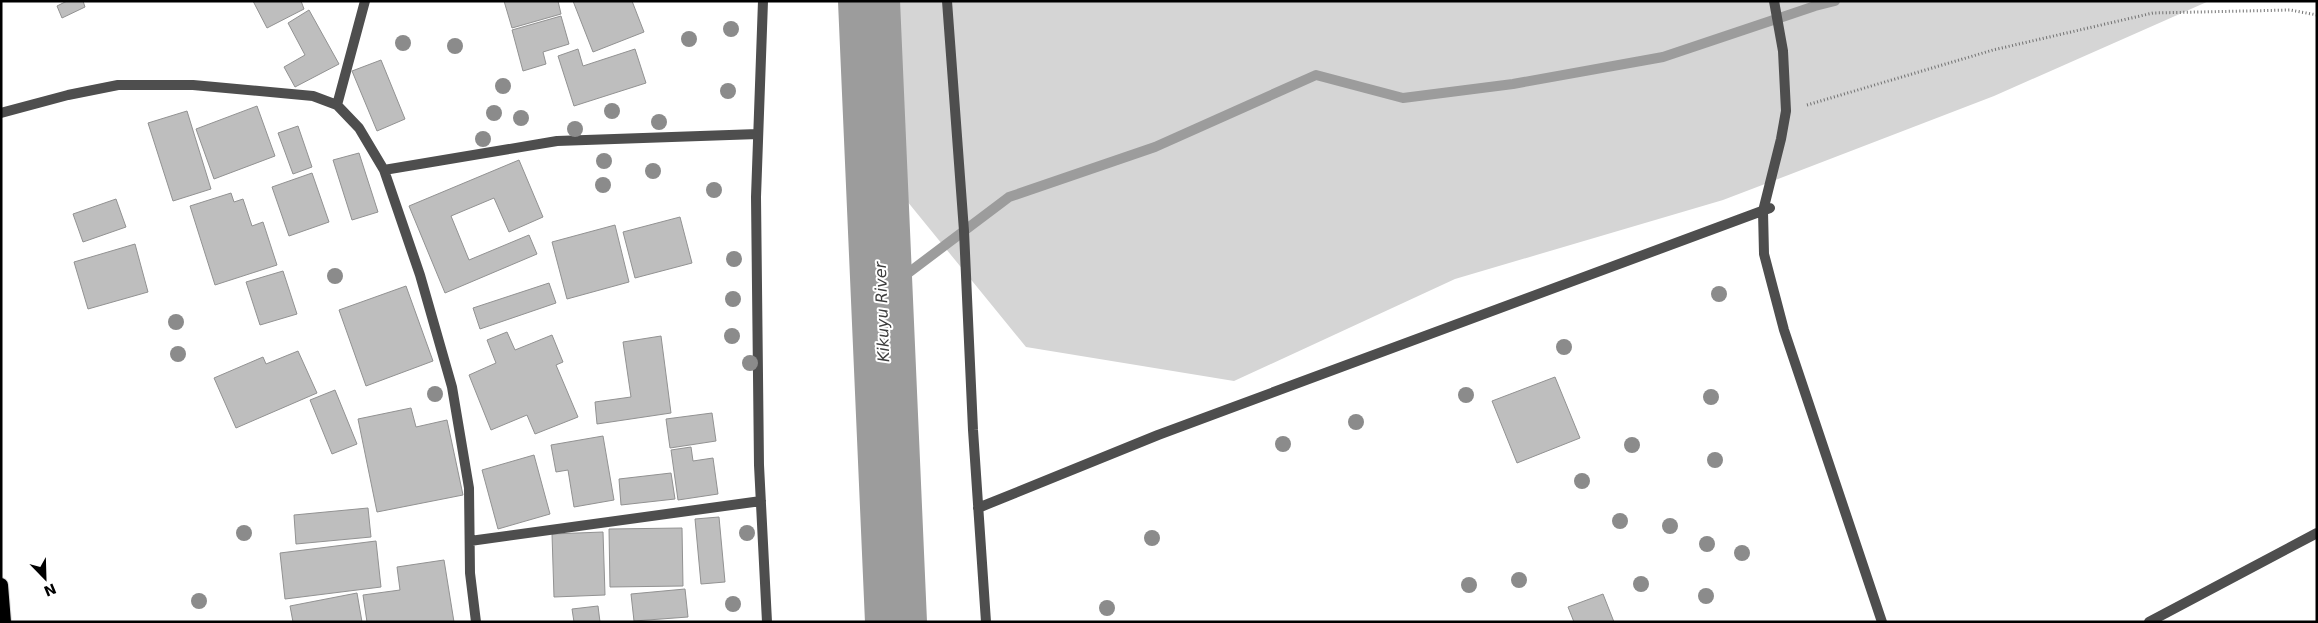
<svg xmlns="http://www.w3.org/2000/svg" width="2318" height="623" viewBox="0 0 2318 623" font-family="'DejaVu Sans',sans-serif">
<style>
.green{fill:#d5d5d5}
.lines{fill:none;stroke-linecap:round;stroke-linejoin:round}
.stream{stroke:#9c9c9c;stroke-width:10}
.river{stroke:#9c9c9c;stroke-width:62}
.building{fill:#bebebe;stroke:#929292}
.trunk-casing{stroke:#dbdbdb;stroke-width:16}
.path{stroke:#707070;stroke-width:3;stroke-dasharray:1 2.5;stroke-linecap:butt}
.minor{stroke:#4e4e4e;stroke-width:10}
.trunk{stroke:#000;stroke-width:14}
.tree{fill:#8b8b8b}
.labels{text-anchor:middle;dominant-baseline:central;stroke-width:4;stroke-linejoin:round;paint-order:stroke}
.water-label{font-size:16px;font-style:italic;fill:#3d3d3d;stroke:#fff}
</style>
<rect width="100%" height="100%" fill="#fff"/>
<!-- green -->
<path class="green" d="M899 1H2209L1994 96 1723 200 1455 279 1234 381 1026 347 898 190Z"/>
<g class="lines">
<!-- stream -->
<path class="stream" d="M883 292 1009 197 1155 147 1316 75 1403 98 1513 84 1663 57 1815 6 1835 1"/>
<!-- river -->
<path class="river" d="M869 1 896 622"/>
</g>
<!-- building -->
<path class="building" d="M67 1H83L85 7 62 18 57 6Z
M253 1H301L304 9 267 28Z
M504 1H558L561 14 512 28Z
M573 1H632L644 32 593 52Z
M309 10 339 64 295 87 284 67 305 55 288 23Z
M561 16 569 44 543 52 546 64 523 71 512 30Z
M578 49 583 66 635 49 646 83 574 106 558 56Z
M381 60 405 119 377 131 352 71Z
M257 106 275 156 214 179 196 129Z
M187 111 211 189 173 201 148 123Z
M298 126 312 167 293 174 278 133Z
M359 153 378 212 352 220 333 160Z
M519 160 543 217 509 232 494 198 451 216 469 260 529 235 537 254 445 293 409 206Z
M312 173 329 222 289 236 272 187Z
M231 193 234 202 243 199 252 226 263 222 277 265 215 285 190 206Z
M116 199 126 227 83 242 73 214Z
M680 217 692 263 635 278 623 232Z
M615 225 629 282 567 299 552 242Z
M135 244 148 292 88 309 74 262Z
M283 271 297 314 260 325 246 282Z
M549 283 556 303 480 329 473 308Z
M406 286 433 361 366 386 339 310Z
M507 332 515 350 552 335 563 362 556 365 578 417 535 434 527 415 491 430 469 375 496 363 487 340Z
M661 336 671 413 597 424 595 402 631 397 623 342Z
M298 351 317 393 236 428 214 378 263 357 266 364Z
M1555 377 1580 438 1517 463 1492 401Z
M335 390 357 444 332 454 310 400Z
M411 408 416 427 447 420 463 495 377 512 358 419Z
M712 413 716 441 670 448 666 419Z
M603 436 614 500 574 507 568 470 556 472 551 445Z
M691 447 693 461 713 458 718 494 678 500 671 450Z
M534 455 550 514 498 529 482 470Z
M671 473 675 499 621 505 619 479Z
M368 508 371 537 296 544 294 515Z
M719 517 725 582 701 584 695 519Z
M682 528 683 586 610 587 609 529Z
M603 532 605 595 554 597 552 534Z
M376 541 381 587 285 599 280 553Z
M444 560 454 622H367L363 595 400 590 397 567Z
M685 589 688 617 634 621 631 594Z
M357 593 362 622H293L290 606Z
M1603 594 1614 622H1574L1568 607Z
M598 606 600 622H574L572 609Z"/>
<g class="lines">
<defs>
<path id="trunk" d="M1 585 4 622"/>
</defs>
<!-- trunk casing -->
<use href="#trunk" class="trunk-casing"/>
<!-- path -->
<path class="path" d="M1807 105 1993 50 2153 13 2290 10 2317 15"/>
<!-- minor -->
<path class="minor" d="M763 1 756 197 759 465 767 622
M947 1 964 231 973 430 986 622
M1774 1 1783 51 1786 111 1781 139 1763 211 1764 254 1784 330 1882 622
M337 105 365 1
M1 113 68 95 118 85H193L313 96 337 105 359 128 384 170 420 275 452 387 469 488 470 573 476 622
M384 170 557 141 758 134
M978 508 1158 435 1770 208
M470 541 761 501
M2149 622 2317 533"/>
<!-- trunk -->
<use href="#trunk" class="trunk"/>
</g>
<!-- trees -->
<g class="tree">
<circle cx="731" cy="29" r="8"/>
<circle cx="689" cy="39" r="8"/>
<circle cx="403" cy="43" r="8"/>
<circle cx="455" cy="46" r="8"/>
<circle cx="503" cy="86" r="8"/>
<circle cx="728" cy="91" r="8"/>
<circle cx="612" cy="111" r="8"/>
<circle cx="494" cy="113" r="8"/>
<circle cx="521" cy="118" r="8"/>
<circle cx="659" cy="122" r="8"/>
<circle cx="575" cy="129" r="8"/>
<circle cx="483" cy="139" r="8"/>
<circle cx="604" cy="161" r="8"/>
<circle cx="653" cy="171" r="8"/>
<circle cx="603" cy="185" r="8"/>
<circle cx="714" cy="190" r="8"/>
<circle cx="734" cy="259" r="8"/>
<circle cx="335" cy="276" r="8"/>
<circle cx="1719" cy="294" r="8"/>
<circle cx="733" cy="299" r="8"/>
<circle cx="176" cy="322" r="8"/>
<circle cx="732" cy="336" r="8"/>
<circle cx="1564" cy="347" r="8"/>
<circle cx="178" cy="354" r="8"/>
<circle cx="750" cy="363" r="8"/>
<circle cx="435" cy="394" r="8"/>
<circle cx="1466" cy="395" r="8"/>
<circle cx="1711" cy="397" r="8"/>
<circle cx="1356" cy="422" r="8"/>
<circle cx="1283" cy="444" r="8"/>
<circle cx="1632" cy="445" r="8"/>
<circle cx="1715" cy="460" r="8"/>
<circle cx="1582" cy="481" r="8"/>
<circle cx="1620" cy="521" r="8"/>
<circle cx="1670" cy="526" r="8"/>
<circle cx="244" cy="533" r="8"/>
<circle cx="747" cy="533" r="8"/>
<circle cx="1152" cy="538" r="8"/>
<circle cx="1707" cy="544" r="8"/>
<circle cx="1742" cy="553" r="8"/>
<circle cx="1519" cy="580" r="8"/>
<circle cx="1641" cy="584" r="8"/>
<circle cx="1469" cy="585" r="8"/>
<circle cx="1706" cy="596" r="8"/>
<circle cx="199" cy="601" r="8"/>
<circle cx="733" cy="604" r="8"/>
<circle cx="1107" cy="608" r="8"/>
</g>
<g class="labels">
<!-- water labels -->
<g class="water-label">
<text transform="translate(882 312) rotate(-92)">Kikuyu River</text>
</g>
</g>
<!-- border -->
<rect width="2318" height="623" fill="none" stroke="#000000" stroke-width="5"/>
<!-- north arrow -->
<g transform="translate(45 578) rotate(157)" stroke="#ffffff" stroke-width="4" paint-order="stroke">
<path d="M0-4L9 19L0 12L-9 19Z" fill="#000000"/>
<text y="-8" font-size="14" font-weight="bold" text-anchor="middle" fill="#000000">N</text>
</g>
</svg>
